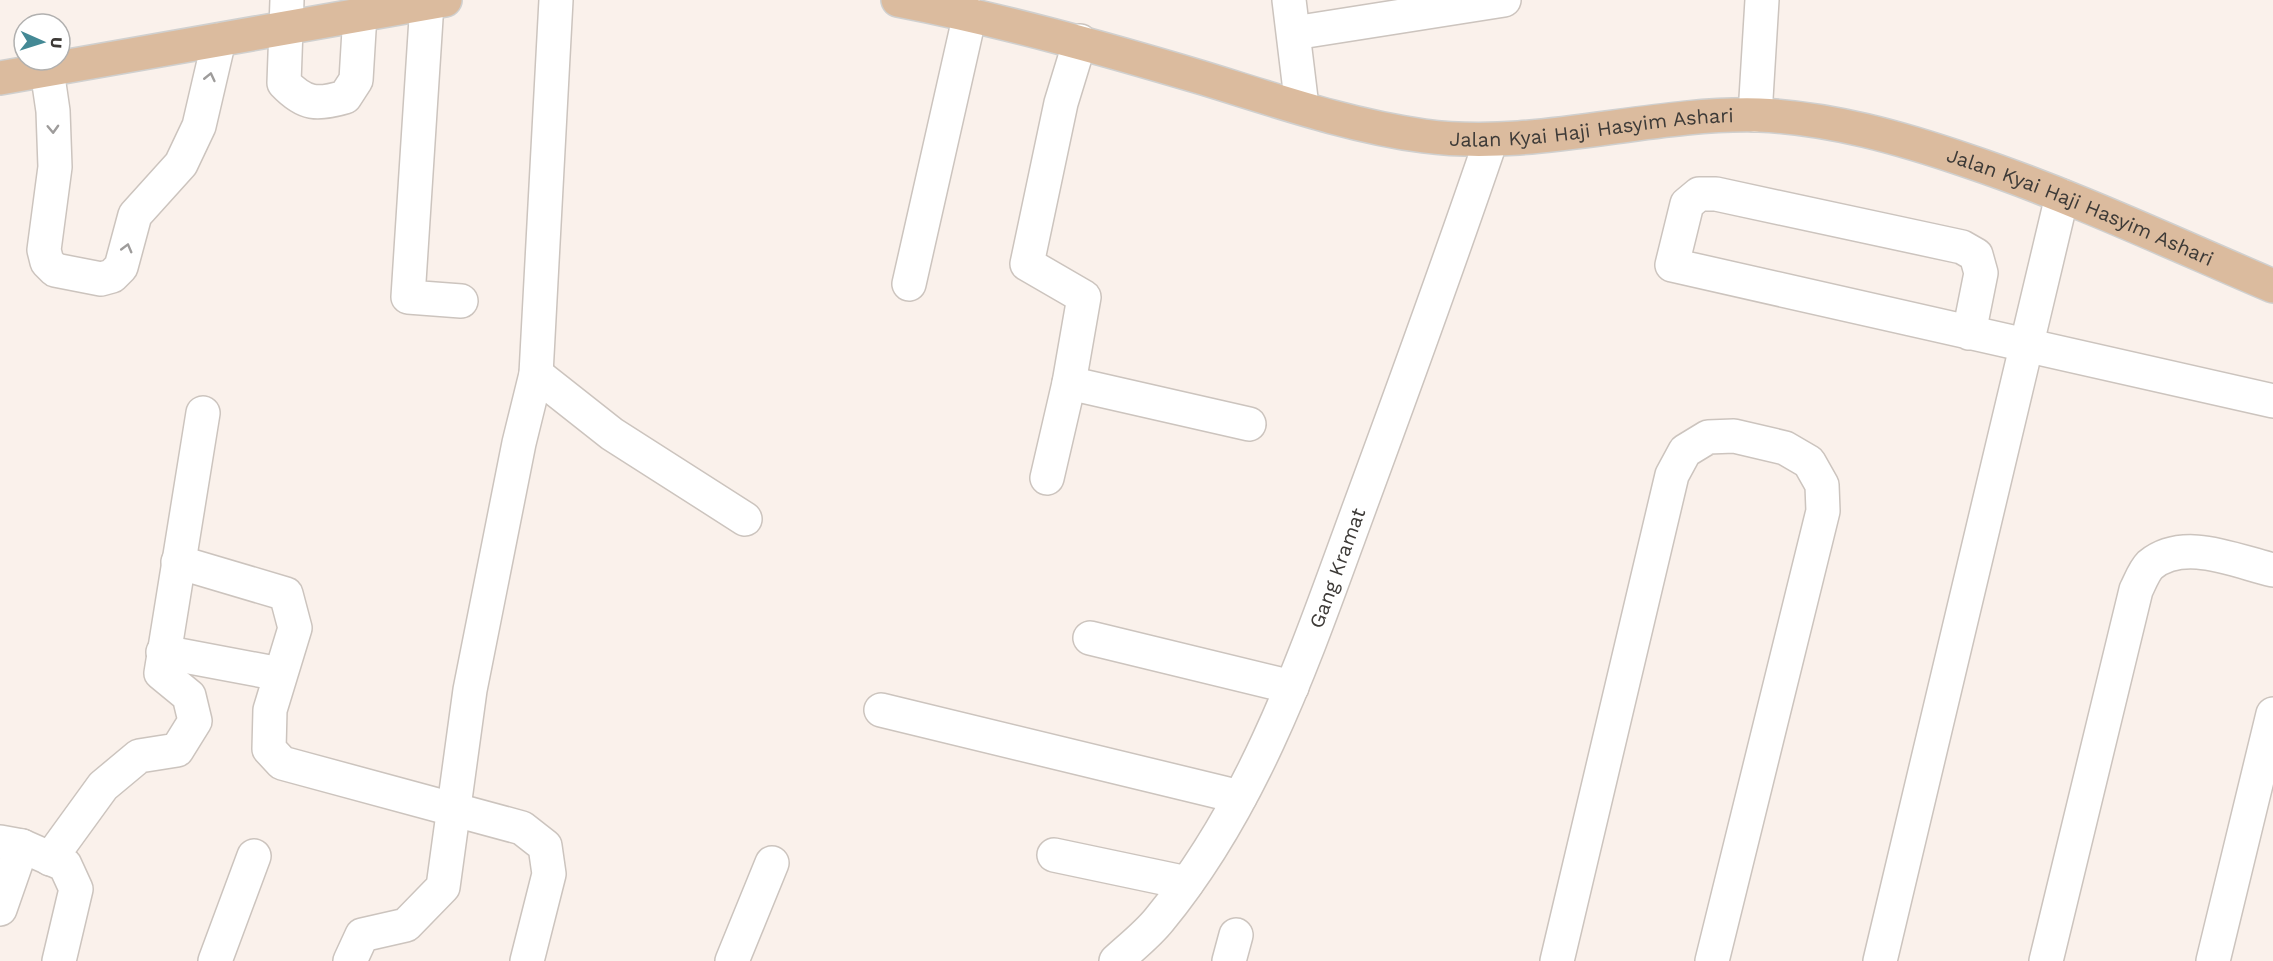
<svg xmlns="http://www.w3.org/2000/svg" width="2273" height="961" viewBox="0 0 2273 961" font-family="'Work Sans',sans-serif">
<style>
.lines{fill:none;stroke-linecap:round;stroke-linejoin:round}
.minor-casing{stroke:#ccc4be;stroke-width:36}
.major-casing{stroke:#d0d0cf;stroke-width:36}
.minor{stroke:#fff;stroke-width:33}
.major{stroke:#dbbb9e;stroke-width:33}
.oneway{stroke:#9e9c9b}
.labels{text-anchor:middle;dominant-baseline:central;stroke-width:4.5;stroke-linejoin:round;paint-order:stroke}
.street-label{font-size:20px;fill:#3d3a37;stroke:#fff}
</style>
<rect width="100%" height="100%" fill="#faf1eb"/>
<g class="lines">
<defs>
<g id="minor">
<path d="M287 0 284 83C305 105 317 105 345 97L356 80 360 14"/>
<path d="M1289 0 1302 107"/>
<path d="M427 3 408 297 461 301"/>
<path d="M1294 33 1504 0"/>
<path d="M47 70 53 111 55 167 44 250 47 262 55 270 101 279 112 276 121 267 135 215 181 164 199 126 219 40"/>
<path d="M1755 115 1762 0"/>
<path d="M909 284 970 14"/>
<path d="M1969 333 1981 273 1976 255 1962 247 1716 194H1699L1687 204 1672 265 2273 401"/>
<path d="M536 374 612 434 745 519"/>
<path d="M1069 383 1249 424"/>
<path d="M1047 478 1069 383 1084 297 1027 264 1061 103 1080 41"/>
<path d="M178 562 286 594 295 628 270 710 269 749 282 763 522 828 545 846 549 874 527 961"/>
<path d="M1090 638 1292 687"/>
<path d="M163 652 280 674"/>
<path d="M881 710 1240 797"/>
<path d="M0 842 22 846 65 865 76 889 59 961"/>
<path d="M1054 855 1187 883"/>
<path d="M50 859 103 786 139 756 177 750 195 721 189 696 161 673 203 413"/>
<path d="M0 909 22 846"/>
<path d="M215 961 254 856"/>
<path d="M350 961 362 935 406 925 443 887 470 690 519 443 536 374 556 0"/>
<path d="M732 961 772 863"/>
<path id="s1" d="M1116 961C1130 948 1147 935 1159 920 1258 800 1307 650 1360 506 1405 384 1449 263 1491 140"/>
<path d="M1229 961 1236 935"/>
<path d="M1557 961 1672 475 1685 451 1708 437 1734 436 1785 448 1809 462 1822 485 1823 511 1712 961"/>
<path d="M1880 961 2062 196"/>
<path d="M2046 961 2136 590C2140 582 2144 571 2150 565 2184 537 2235 561 2273 570"/>
<path d="M2213 961 2273 714"/>
</g>
<g id="major">
<path id="s2" d="M898 0C1002 20 1102 48 1203 78 1275 100 1349 126 1424 136 1536 151 1648 112 1759 115 1831 118 1901 138 1968 161 2072 196 2172 243 2273 286"/>
<path d="M0 78 445 0"/>
</g>
</defs>
<!-- minor casing -->
<use href="#minor" class="minor-casing"/>
<!-- major casing -->
<use href="#major" class="major-casing"/>
<!-- minor -->
<use href="#minor" class="minor"/>
<!-- major -->
<use href="#major" class="major"/>
</g>
<!-- one-way arrows -->
<defs><path id="oneway-chevron" d="M-2-3.5L2.5 0L-2 3.5" fill="none" stroke-width="1.6" stroke-linecap="round" stroke-linejoin="round" transform="scale(1.5)"/></defs>
<g class="oneway">
<use href="#oneway-chevron" transform="translate(210 77) rotate(-77)"/>
<use href="#oneway-chevron" transform="translate(53 129) rotate(88)"/>
<use href="#oneway-chevron" transform="translate(127 248) rotate(-75)"/>
</g>
<g class="labels">
<!-- street labels -->
<g class="street-label">
<text stroke="none"><textPath href="#s2" startOffset="712">Jalan Kyai Haji Hasyim Ashari</textPath></text>
<text stroke="none"><textPath href="#s2" startOffset="1216">Jalan Kyai Haji Hasyim Ashari</textPath></text>
<text stroke="none"><textPath href="#s1" startOffset="456">Gang Kramat</textPath></text>
</g>
</g>
<!-- north arrow -->
<g transform="translate(42 42) rotate(93)"><circle r="28" fill="#ffffff" stroke="#b1b0af" stroke-width="1.5"/>
<path d="M0-4.5L10 22L0 15L-10 22Z" fill="#448995"/>
<text y="-9" font-size="16" font-weight="bold" text-anchor="middle" fill="#3d3a37">U</text>
</g>
</svg>
